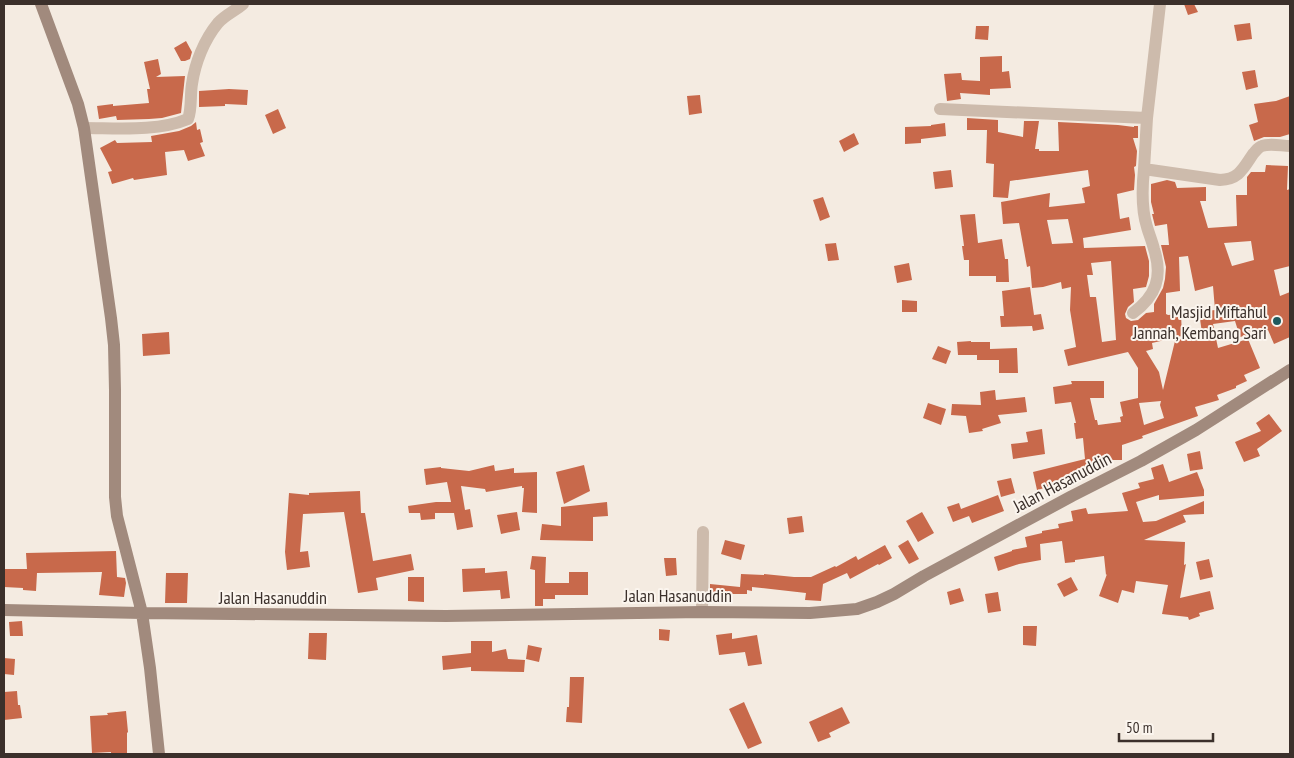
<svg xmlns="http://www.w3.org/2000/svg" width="1294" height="758" viewBox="0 0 1294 758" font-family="'PT Sans Narrow',sans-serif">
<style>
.building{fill:#c8694b;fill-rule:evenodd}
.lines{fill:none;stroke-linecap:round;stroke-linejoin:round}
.street{stroke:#cdbbac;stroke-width:12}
.secondary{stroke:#a18a7d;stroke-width:12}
.poi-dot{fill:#1f5a5e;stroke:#fbf5ee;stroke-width:2}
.labels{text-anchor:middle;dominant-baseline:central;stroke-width:4;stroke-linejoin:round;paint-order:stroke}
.poi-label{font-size:18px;fill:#3b302b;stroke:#fbf5ee;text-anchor:end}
.street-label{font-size:18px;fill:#3b302b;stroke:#fbf5ee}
</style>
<rect width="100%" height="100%" fill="#f4ebe1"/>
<!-- building -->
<path class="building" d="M1184 4H1194L1198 12 1188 15Z
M1250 23 1252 39 1237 41 1234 25Z
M976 26H989L988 40 975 39Z
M186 41 192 52 190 59 185 61H181L174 48Z
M1002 56V72L1009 71 1011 88 990 89V95L960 93 961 99 947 101 944 74 961 73 962 80 980 81V57Z
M158 59 161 74 156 77 185 76 181 113 162 118 149 119 117 120 116 116 99 119 97 106 113 104V106L149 103 147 89H150L144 62Z
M1255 70 1258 87 1246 90 1242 72Z
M229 89 248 90 247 105 225 104V106L199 107V91Z
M700 95 702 113 689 115 687 96Z
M1290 96V134L1280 137H1264L1254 141 1249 125 1258 122 1254 104 1276 101Z
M278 109 286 128 273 134 265 115Z
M967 118 998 120V132L1023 137 1024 121H1039L1035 149H1039V151H1059L1058 122 1118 125 1134 127V126H1138V138H1133L1137 151 1136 166 1134 167 1135 175 1134 190 1117 194 1120 219 1129 217 1131 230 1083 238 1084 248 1145 246 1149 261V276L1146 287 1133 289 1134 302 1128 307 1125 314 1126 318 1131 321 1138 320 1146 313 1154 312V304L1163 288 1165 279 1166 267 1161 245H1169L1167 224 1155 226 1152 214H1154L1151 202V184L1167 180 1175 182 1177 188 1206 187V201H1200L1208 228 1237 226 1236 195H1247V177L1251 172H1265L1266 165 1288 166 1287 190 1290 189V266L1274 270 1280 296 1290 292V337L1274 344 1268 330 1240 337 1235 321 1213 324 1218 348 1248 339 1260 368 1244 375 1247 381 1236 386V388L1217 395 1219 400 1195 407 1198 416 1142 436 1143 438 1122 445V460H1101L1102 466 1076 472 1077 478 1051 483 1052 486 1037 490 1033 472 1085 459 1083 438 1076 439 1074 423H1076L1071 402 1055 404 1053 387 1072 384 1071 381H1104V398H1090L1095 420H1097L1098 425 1121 422 1120 417 1123 416 1120 402 1138 398V368L1128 352 1068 366 1064 350 1076 347 1070 310 1071 287 1062 289 1061 282 1043 287 1032 288 1030 266 1027 267 1019 223 1003 224 1001 202 1050 193 1049 207 1085 203 1082 188 1090 186 1088 170 1010 181 1008 198 993 197 994 164 986 163 987 130H967ZM1068 219 1073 243 1052 244 1047 220ZM1251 241 1254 260 1232 266 1224 243ZM1188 256 1195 291 1213 286 1215 310 1199 312 1202 333 1175 341 1163 390 1159 372 1146 351 1153 349 1152 343 1182 336 1181 314 1168 315 1166 314V293L1180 291 1179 257ZM1111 261 1116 340 1102 342 1096 297H1090L1087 275H1093L1091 263ZM1161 401 1160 405 1164 418 1144 425 1139 403Z
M196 122 197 130 200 129 203 142 200 143 205 156 188 161 184 150 165 152 167 175 134 180 133 178 112 184 108 172 112 171 100 148 115 140 117 143 152 142 151 136 179 131 191 126Z
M945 123 946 136 921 139V143L905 144V127L931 126V125Z
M854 133 859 144 844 152 839 141Z
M951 170 953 187 935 189 933 172Z
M823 197 830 217 820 221 813 200Z
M975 214 978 243 1002 239 1005 259H1008L1009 282H996V276H969V260H964L962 246H964L960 215Z
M836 243 839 260 828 261 825 244Z
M909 263 912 280 897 283 894 266Z
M1030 287 1034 315 1041 314 1044 329 1033 331 1032 326 1001 327 1000 316H1004L1002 291Z
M902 300 917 301V312H902Z
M169 332 170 354 143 356 142 334Z
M971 341V342H990V349L1017 348 1018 373H999V360H977V355H958L957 342Z
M938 346 951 351 946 364 932 359Z
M995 390 996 400 1025 397 1027 412 998 415 1001 423 982 429 983 431 969 433 966 416 951 415 952 404 981 405 980 392Z
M928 403 946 409 941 425 923 418Z
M1269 414 1282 431 1257 449 1260 456 1244 462 1235 442 1261 431 1256 423Z
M1042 429 1045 454 1013 459 1011 444 1028 442 1026 432Z
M1200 451 1203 469 1190 471 1187 454Z
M1163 464 1169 482 1197 472 1204 490V496L1159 500V495L1136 502 1143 522 1156 521 1204 501V514L1183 515 1186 522 1144 540 1185 542 1184 565 1186 564 1180 598 1210 591 1214 609 1199 613 1200 616 1189 620 1188 617 1162 614 1168 585 1136 581 1134 593 1122 590 1118 603 1099 596 1107 574 1106 575 1104 556 1075 560V562L1065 563 1062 541 1040 544 1041 560 1019 564 998 571 994 557 1012 551V550L1027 547 1025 537 1042 533V531L1059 528 1058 524 1073 521 1071 511 1086 508 1088 514 1128 511 1122 493 1140 488 1138 483 1154 479 1151 468Z
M494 465 495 471 514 468V473L537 472V513L522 512 524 488H522V486L486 492 485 489 461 486 465 510 470 509 473 527 457 530 454 513H435V519L421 520 420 513H409L408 506 436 502H451L447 482 426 485 424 469 441 467V468L469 471Z
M584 465 590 491 564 504 556 472Z
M1011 478 1015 493 1001 497 997 481Z
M360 491 361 513H365L373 561 411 554 414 570 376 578 378 590 358 593 344 512 303 514 300 552 308 551 310 567 287 570 285 552 289 493 309 495V493Z
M998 495 1004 511 972 523 969 516 953 522 947 507 959 503 961 509Z
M607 502 608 516 593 517V541L540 540 542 524 561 526V507Z
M517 512 520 530 501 534 497 515Z
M922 512 934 533 918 542 906 521Z
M802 516 804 532 789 534 787 518Z
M725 540 745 545 741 560 721 554Z
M908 540 919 559 909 564 898 546Z
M885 545 892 558 879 565 878 564 850 579 847 573 823 584 821 601 805 600 806 593 752 587V591L747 590V594H710V584L740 587 741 574 764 575V574L794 577H811L835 566 836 567 856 556 858 560Z
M116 551 117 577 125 578 126 583 124 597 99 595 102 572 37 573 36 591 23 590V588L4 587V569H27L26 553Z
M532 556 546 557 545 583H569V572H588V595H555V599H543V606H535V570L530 569Z
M664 558H676L677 575 666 576Z
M1209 559 1213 577 1200 580 1196 562Z
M485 568V573L507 571 510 598 501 599 500 590 463 592 462 569Z
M166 573H188L187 603H165Z
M408 577H424V602L408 601Z
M1071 577 1078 590 1064 597 1057 584Z
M960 588 964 601 950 605 947 592Z
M998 592 1001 611 988 613 985 594Z
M22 621 23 636H10L9 622Z
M1023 626H1037L1036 646 1023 645Z
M659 629 670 630 669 641 659 640Z
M309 633H327L326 660 308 659Z
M732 633V639L757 635 762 664 748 666 745 652 719 655 716 635Z
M471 641H492V652L506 649 508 659 525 660 524 672 471 671V667L443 670 442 656 471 653Z
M528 645 542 648 539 662 526 659Z
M4 658 15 659 14 675 4 674Z
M570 677H584L582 723 566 722 567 707H569Z
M17 691 18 705H20L22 718 4 720V692Z
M744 702 762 743 748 749 729 709Z
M842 707 850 723 829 733 831 737 818 742 809 722Z
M126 711 128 732 127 733V754H111V752L92 753 90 716 108 715 107 713Z"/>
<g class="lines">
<!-- street -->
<path class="street" d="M1160 4 1147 118 1144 169 1220 180C1239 179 1243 169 1253 154 1256 151 1258 147 1262 146 1270 143 1282 146 1290 146
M940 109 1147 118
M84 128C116 128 157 132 188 119 192 109 190 95 192 84 195 63 204 40 218 23 225 15 235 11 243 4
M1133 313C1156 296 1163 277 1154 249 1152 241 1149 234 1147 227 1141 208 1142 188 1144 169
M702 612 703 532"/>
<!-- secondary -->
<path class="secondary" d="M41 4 78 104 84 128 111 318 114 345 115 390V497L117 516 142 613 150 668 159 754
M4 610 142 613 446 616 702 612 810 613 857 609 877 602 894 594 924 576 1072 496 1141 461 1196 430 1290 370"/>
</g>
<!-- markers -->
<circle class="poi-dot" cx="1277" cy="321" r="5"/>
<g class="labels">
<!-- poi labels -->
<g class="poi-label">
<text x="1267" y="311">Masjid Miftahul<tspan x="1267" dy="21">Jannah, Kembang Sari</tspan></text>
</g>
<!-- street labels -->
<g class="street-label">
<text transform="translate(1062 482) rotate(-28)">Jalan Hasanuddin</text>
<text x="678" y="595">Jalan Hasanuddin</text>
<text x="273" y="597">Jalan Hasanuddin</text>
</g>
</g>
<!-- border -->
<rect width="1294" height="758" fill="none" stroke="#3b302b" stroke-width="10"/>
<!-- scale -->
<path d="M1119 733v8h94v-8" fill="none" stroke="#3b302b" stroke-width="2.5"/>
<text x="1126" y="733" font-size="15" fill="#3b302b" stroke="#fbf5ee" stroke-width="4" paint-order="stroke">50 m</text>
</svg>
